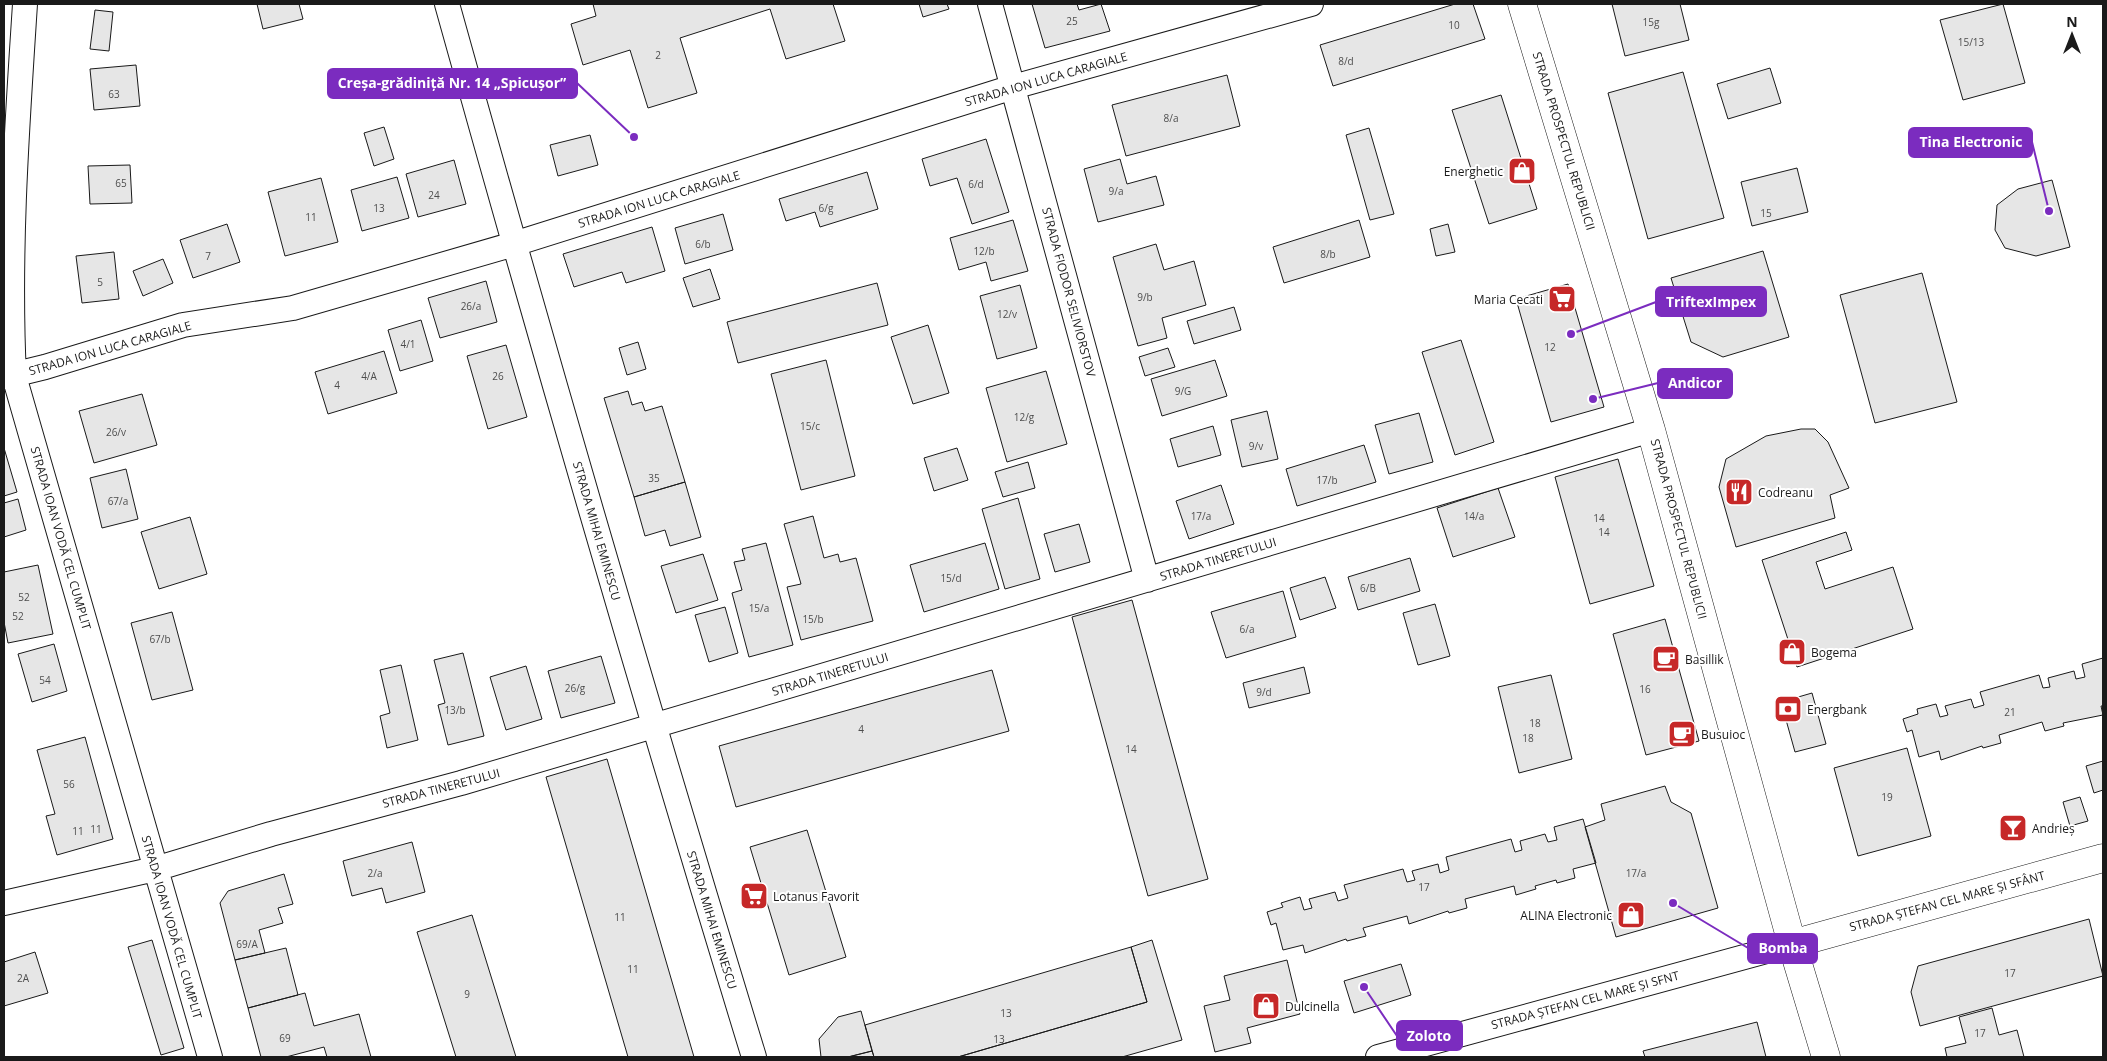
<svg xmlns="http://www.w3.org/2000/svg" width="2107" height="1061" viewBox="0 0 2107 1061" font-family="'Open Sans',sans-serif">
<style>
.building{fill:#e6e6e6;stroke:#1a1a1a}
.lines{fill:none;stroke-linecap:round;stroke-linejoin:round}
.street-casing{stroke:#1a1a1a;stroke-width:26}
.secondary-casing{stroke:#1a1a1a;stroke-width:29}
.street{stroke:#fff;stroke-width:24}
.secondary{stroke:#fff;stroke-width:28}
.labels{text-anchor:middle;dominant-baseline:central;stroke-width:4;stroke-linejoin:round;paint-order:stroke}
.number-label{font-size:10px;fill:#4d4d4d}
.street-label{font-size:12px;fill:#1a1a1a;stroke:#fff}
.poi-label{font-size:12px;fill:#1a1a1a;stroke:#fff;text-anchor:start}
.leader{fill:none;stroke:#7b2cbf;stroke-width:2}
.callout-dot{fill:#7b2cbf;stroke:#fff;stroke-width:2}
.callout{fill:#7b2cbf;stroke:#7b2cbf;stroke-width:2}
.callout-label{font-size:14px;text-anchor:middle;font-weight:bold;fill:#fff}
</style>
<rect width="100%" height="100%" fill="#fff"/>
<!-- building -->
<path class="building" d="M257 4H299L303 19 263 29Z
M593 4H833L845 41 786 59 770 9 680 38 697 93 648 108 630 50 583 65 571 24 596 16Z
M919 4H947L949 9 923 17Z
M1032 4H1077L1079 10 1101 4 1110 31 1045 48Z
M1455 4H1473L1485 39 1333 86 1320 45Z
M1612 4H1680L1689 40 1625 56Z
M2003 4 2025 83 1963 100 1940 20Z
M95 10 113 12 109 51 90 49Z
M136 65 140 106 94 110 90 69Z
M1770 68 1781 103 1728 119 1717 84Z
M1683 72 1724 218 1648 239 1608 93Z
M1227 75 1240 126 1126 156 1112 105Z
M1501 95 1537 209 1489 224 1452 110Z
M384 127 394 159 374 166 364 133Z
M1369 128 1394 214 1370 220 1346 135Z
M590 135 598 165 558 176 550 145Z
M986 139 1009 212 972 224 957 178 930 186 922 159Z
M1120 159 1127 184 1156 176 1164 205 1098 222 1084 169Z
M454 160 466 204 418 217 406 174Z
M130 165 132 203 90 204 88 166Z
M1797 168 1808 212 1752 226 1741 182Z
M867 172 878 209 820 227 815 212 786 221 779 199Z
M397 177 409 218 362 231 351 190Z
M321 178 338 242 285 256 268 192Z
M2052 180 2070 247 2036 256 2005 248 1995 230 1997 205 2018 189Z
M723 214 733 250 685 264 675 228Z
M1013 220 1028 271 991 281 986 262 959 270 950 238Z
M1359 220 1370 257 1284 283 1273 247Z
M227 224 240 262 193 278 180 240Z
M1448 224 1455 252 1436 256 1430 229Z
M652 227 665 271 626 283 622 272 574 287 563 254Z
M1156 244 1164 270 1194 261 1206 305 1162 318 1167 338 1138 346 1113 257Z
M1763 251 1789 337 1723 357 1691 342 1671 278Z
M114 252 119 299 82 303 76 256Z
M163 259 173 283 143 296 133 271Z
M710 269 720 299 693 307 683 278Z
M1922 273 1957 402 1875 423 1840 295Z
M486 281 497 322 440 338 428 298Z
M877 283 888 325 738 363 727 322Z
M1568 284 1604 407 1551 422 1516 299Z
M1020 285 1037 348 997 359 980 296Z
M1234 307 1241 330 1194 344 1187 321Z
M421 320 433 361 400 371 388 330Z
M928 325 949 393 913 404 891 337Z
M1461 340 1494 442 1455 455 1422 352Z
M638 342 646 369 627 375 619 348Z
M506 345 527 417 488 429 467 356Z
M1168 348 1175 367 1145 376 1139 357Z
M384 351 397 393 328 414 315 372Z
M826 360 855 476 801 490 771 374Z
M1215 360 1227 396 1162 416 1151 379Z
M1046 371 1067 444 1007 462 986 388Z
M628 391 632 405 642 402 645 411 662 406 685 482 634 497 604 398Z
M142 394 157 445 94 463 79 411Z
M1267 411 1278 459 1242 467 1231 420Z
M1419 413 1433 462 1389 474 1375 425Z
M1213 426 1221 455 1178 467 1170 439Z
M1801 429H1815L1828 442 1849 488 1830 495 1835 518 1736 547 1719 487 1726 459 1766 436Z
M1364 445 1376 482 1297 506 1286 469Z
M4 448 17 492 4 496Z
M957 448 968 480 934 491 924 458Z
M1618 459 1654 586 1590 604 1555 477Z
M1028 462 1035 488 1003 497 995 472Z
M126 469 138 519 102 528 90 478Z
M685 482 701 537 670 546 665 530 645 536 634 497Z
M1221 485 1234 524 1189 539 1176 501Z
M1498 488 1515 537 1453 557 1437 508Z
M1018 498 1040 579 1005 589 982 509Z
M18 499 26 530 4 537V503Z
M813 516 824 558 838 554 840 562 856 558 873 621 801 640 787 587 801 584 784 524Z
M190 517 207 574 159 589 141 532Z
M1079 524 1090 562 1055 572 1044 534Z
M1846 532 1852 550 1816 562 1825 589 1893 567 1913 629 1797 667 1762 560Z
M766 543 793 645 749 657 732 593 742 590 734 562 745 560 742 549Z
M985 543 999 589 924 612 910 565Z
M703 554 718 600 676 613 661 566Z
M1410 558 1420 591 1358 610 1348 577Z
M38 565 53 634 8 643 4 622V572Z
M1325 577 1336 608 1300 620 1290 588Z
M1283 591 1296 637 1226 658 1211 612Z
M1132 600 1208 879 1148 896 1072 617Z
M1435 604 1450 656 1418 665 1403 613Z
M725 607 738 653 709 662 695 615Z
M172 612 193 690 152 700 131 623Z
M1665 619 1699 741 1646 755 1613 634Z
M54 644 67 691 32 702 18 654Z
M463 653 484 736 448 745 438 705 445 703 434 660Z
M601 656 615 703 561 718 548 671Z
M2103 658V706H2101L2103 715 2063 723 2064 726 2045 731 2042 722 1999 735 2001 743 1983 748 1982 746 1941 760 1939 751 1919 757 1912 730 1907 732 1903 719 1918 714 1917 709 1936 704 1940 717 1948 715 1945 706 1971 699 1974 708 1984 705 1980 692 2039 675 2043 688 2050 687 2048 678 2074 671 2076 679 2085 677 2082 664Z
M401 665 418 740 387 748 380 716 390 713 380 670Z
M526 666 542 719 506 730 490 677Z
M1304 667 1310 693 1249 708 1243 683Z
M992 670 1009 731 736 807 719 746Z
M1551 675 1572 759 1519 773 1498 687Z
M1812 693 1826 744 1795 752 1781 702Z
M85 737 113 839 57 855 46 816 55 814 37 750Z
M1907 748 1931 836 1858 856 1834 768Z
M607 759 694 1057H628L546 777Z
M2103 761V790L2094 793 2086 766Z
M1665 786 1671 802 1691 813 1718 908 1616 937 1585 827 1605 820 1601 804Z
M2080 797 2088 821 2070 826 2063 802Z
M1583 819 1596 863 1573 869 1575 878 1557 883 1556 880 1535 886 1536 889 1516 895 1514 886 1465 899 1467 908 1449 913 1448 911 1409 924 1407 916 1363 928 1366 936 1347 941 1346 939 1305 953 1303 945 1283 950 1276 923 1271 925 1267 912 1283 907 1281 903 1300 897 1304 910 1312 908 1309 899 1335 892 1338 901 1348 898 1344 885 1403 869 1407 882 1415 880 1412 871 1438 864 1440 873 1449 870 1446 857 1511 839 1515 852 1522 850 1520 841 1545 834 1548 842 1557 840 1554 827Z
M807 830 846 957 789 975 750 847Z
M412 842 425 892 386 903 382 888 352 896 343 861Z
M284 874 293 904 278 908 283 923 259 930 265 953 235 960 220 903 228 891Z
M472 915 516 1057H456L417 932Z
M2089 919 2103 976 1920 1026 1911 992 1918 966Z
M152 940 184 1048 161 1055 128 947Z
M1152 940 1182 1040 1122 1057H958L1147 1002 1131 947Z
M1131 947 1147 1002 958 1057H874L865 1025Z
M286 948 298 995 248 1008 235 960Z
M35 952 48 993 4 1006V962Z
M1287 960 1300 1014 1247 1028 1251 1043 1215 1052 1204 1006 1230 1000 1224 976Z
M1401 964 1411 995 1354 1013 1344 981Z
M305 993 314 1026 359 1014 371 1057H327L324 1047 286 1057H261L248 1008Z
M1992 1008 1999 1035 2017 1030 2024 1057H1947L1945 1048 1966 1043 1959 1017Z
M861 1011 872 1051 848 1057H821L819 1039 838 1017Z
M1757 1022 1766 1057H1645L1643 1051Z
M872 1051 874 1057H848Z"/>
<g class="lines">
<defs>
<path id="street" d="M25 4C17 127 8 252 14 376L210 1057
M447 4C545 356 647 707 754 1057
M990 4 1147 580
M4 377 45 367 183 325 293 308 514 244 1013 87 1311 4
M4 903 155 869 271 834 461 783 1651 430
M1378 1057 1792 944"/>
<path id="secondary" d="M1522 4 1651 430 1792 944 1826 1057
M1792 944 2103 858"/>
</defs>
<!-- street casing -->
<use href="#street" class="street-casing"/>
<!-- secondary casing -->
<use href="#secondary" class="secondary-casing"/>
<!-- street -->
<use href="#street" class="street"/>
<!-- secondary -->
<use href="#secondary" class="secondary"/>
</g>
<!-- icons -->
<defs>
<symbol id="shop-square" viewBox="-11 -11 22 22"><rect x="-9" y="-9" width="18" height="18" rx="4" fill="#c62828" stroke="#fff"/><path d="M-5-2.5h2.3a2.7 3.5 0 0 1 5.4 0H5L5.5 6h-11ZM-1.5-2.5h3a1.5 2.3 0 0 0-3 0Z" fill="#fff"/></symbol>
<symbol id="supermarket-square" viewBox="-11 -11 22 22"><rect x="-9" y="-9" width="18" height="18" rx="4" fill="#c62828" stroke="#fff"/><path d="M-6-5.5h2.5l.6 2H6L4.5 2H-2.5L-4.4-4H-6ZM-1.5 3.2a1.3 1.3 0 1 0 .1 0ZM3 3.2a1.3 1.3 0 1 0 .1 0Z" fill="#fff"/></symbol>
<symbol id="restaurant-square" viewBox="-11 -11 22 22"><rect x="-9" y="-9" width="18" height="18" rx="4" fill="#c62828" stroke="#fff"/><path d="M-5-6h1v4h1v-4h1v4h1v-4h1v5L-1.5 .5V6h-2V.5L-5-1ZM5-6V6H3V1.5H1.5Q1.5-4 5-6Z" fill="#fff"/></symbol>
<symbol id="cafe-square" viewBox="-11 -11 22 22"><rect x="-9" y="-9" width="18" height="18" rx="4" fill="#c62828" stroke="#fff"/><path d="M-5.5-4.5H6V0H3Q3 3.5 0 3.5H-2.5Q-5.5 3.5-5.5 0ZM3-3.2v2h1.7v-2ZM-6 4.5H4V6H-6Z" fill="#fff"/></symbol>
<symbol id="bank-square" viewBox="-11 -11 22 22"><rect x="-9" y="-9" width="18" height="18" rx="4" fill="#c62828" stroke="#fff"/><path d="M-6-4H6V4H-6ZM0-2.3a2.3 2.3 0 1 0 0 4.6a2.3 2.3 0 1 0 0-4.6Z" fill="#fff"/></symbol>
<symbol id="bar-square" viewBox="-11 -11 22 22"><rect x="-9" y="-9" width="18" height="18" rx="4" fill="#c62828" stroke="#fff"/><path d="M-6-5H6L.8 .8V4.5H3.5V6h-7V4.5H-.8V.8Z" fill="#fff"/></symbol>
</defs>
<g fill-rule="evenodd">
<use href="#shop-square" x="1506" y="155" width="32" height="32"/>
<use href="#supermarket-square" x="1546" y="283" width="32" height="32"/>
<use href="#restaurant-square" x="1723" y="476" width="32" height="32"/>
<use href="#shop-square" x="1776" y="636" width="32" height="32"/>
<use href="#cafe-square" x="1650" y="643" width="32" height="32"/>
<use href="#bank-square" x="1772" y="693" width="32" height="32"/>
<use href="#cafe-square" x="1666" y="718" width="32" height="32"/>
<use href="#bar-square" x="1997" y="812" width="32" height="32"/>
<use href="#supermarket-square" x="738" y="880" width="32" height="32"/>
<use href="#shop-square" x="1615" y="899" width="32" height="32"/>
<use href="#shop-square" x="1250" y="990" width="32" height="32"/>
</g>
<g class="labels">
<!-- number labels -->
<g class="number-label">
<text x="1072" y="21">25</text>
<text x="1651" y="22">15g</text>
<text x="1454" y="25">10</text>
<text x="1971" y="42">15/13</text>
<text x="658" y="55">2</text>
<text x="1346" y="61">8/d</text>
<text x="114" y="94">63</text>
<text x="1171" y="118">8/a</text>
<text x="121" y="183">65</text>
<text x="976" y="184">6/d</text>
<text x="1116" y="191">9/a</text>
<text x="434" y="195">24</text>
<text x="379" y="208">13</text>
<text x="826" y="208">6/g</text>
<text x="1766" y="213">15</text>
<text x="311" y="217">11</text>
<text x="703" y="244">6/b</text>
<text x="984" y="251">12/b</text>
<text x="1328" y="254">8/b</text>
<text x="208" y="256">7</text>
<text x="100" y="282">5</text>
<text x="1145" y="297">9/b</text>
<text x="471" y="306">26/a</text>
<text x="1007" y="314">12/v</text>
<text x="408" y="344">4/1</text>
<text x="1550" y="347">12</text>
<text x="369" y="376">4/A</text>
<text x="498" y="376">26</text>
<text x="337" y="385">4</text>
<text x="1183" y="391">9/G</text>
<text x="1024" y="417">12/g</text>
<text x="810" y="426">15/c</text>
<text x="116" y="432">26/v</text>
<text x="1256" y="446">9/v</text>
<text x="654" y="478">35</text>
<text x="1327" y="480">17/b</text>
<text x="118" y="501">67/a</text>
<text x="1201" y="516">17/a</text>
<text x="1474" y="516">14/a</text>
<text x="1599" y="518">14</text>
<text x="1604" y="532">14</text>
<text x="951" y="578">15/d</text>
<text x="1368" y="588">6/B</text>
<text x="24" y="597">52</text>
<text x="759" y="608">15/a</text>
<text x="18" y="616">52</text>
<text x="813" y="619">15/b</text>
<text x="1247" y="629">6/a</text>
<text x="160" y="639">67/b</text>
<text x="45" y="680">54</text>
<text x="575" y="688">26/g</text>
<text x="1645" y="689">16</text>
<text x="1264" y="692">9/d</text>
<text x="455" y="710">13/b</text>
<text x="2010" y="712">21</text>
<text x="1535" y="723">18</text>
<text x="861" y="729">4</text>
<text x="1528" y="738">18</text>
<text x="1131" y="749">14</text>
<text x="69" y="784">56</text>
<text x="1887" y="797">19</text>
<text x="96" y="829">11</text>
<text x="78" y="831">11</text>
<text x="375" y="873">2/a</text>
<text x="1636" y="873">17/a</text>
<text x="1424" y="887">17</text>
<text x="620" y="917">11</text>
<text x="247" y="944">69/A</text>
<text x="633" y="969">11</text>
<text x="2010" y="973">17</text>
<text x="23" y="978">2A</text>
<text x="467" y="994">9</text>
<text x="1006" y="1013">13</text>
<text x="1980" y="1033">17</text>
<text x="285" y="1038">69</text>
<text x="999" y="1039">13</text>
</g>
<!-- street labels -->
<g class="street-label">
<text transform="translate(1046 79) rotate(-16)">STRADA ION LUCA CARAGIALE</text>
<text transform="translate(1564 141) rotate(73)">STRADA PROSPECTUL REPUBLICII</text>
<text transform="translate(659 199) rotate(-17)">STRADA ION LUCA CARAGIALE</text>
<text transform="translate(1069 292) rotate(75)">STRADA FIODOR SELIVIORSTOV</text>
<text transform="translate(110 348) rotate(-16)">STRADA ION LUCA CARAGIALE</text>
<text transform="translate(1679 529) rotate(75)">STRADA PROSPECTUL REPUBLICII</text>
<text transform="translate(597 531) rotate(74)">STRADA MIHAI EMINESCU</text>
<text transform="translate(61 538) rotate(74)">STRADA IOAN VODĂ CEL CUMPLIT</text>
<text transform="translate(1218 559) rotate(-17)">STRADA TINERETULUI</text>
<text transform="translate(830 674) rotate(-17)">STRADA TINERETULUI</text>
<text transform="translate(441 788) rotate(-15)">STRADA TINERETULUI</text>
<text transform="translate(1947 901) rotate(-15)">STRADA ȘTEFAN CEL MARE ȘI SFÂNT</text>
<text transform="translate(712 920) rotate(73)">STRADA MIHAI EMINESCU</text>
<text transform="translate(172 927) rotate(74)">STRADA IOAN VODĂ CEL CUMPLIT</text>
<text transform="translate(1585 1000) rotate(-15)">STRADA ȘTEFAN CEL MARE ȘI SFNT</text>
</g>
<!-- poi labels -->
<g class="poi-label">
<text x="1503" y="171" text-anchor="end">Energhetic</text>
<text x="1543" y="299" text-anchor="end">Maria Cecati</text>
<text x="1758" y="492">Codreanu</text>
<text x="1811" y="652">Bogema</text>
<text x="1685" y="659">Basillik</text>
<text x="1807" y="709">Energbank</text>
<text x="1701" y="734">Busuioc</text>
<text x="2032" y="828">Andrieș</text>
<text x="773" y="896">Lotanus Favorit</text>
<text x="1612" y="915" text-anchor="end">ALINA Electronic</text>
<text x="1285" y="1006">Dulcinella</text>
</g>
</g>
<!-- callouts -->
<path class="leader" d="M634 137L577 83M2049 211L2032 142M1571 334L1656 302M1593 399L1658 383M1673 903L1748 948M1364 987L1397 1036"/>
<g class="callout-dot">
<circle cx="634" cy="137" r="5"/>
<circle cx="2049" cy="211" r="5"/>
<circle cx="1571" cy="334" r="5"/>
<circle cx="1593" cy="399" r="5"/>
<circle cx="1673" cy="903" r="5"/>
<circle cx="1364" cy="987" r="5"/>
</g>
<g class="callout">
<rect x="328" y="69" width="249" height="29" rx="5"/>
<rect x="1909" y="128" width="123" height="29" rx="5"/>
<rect x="1656" y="287" width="110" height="29" rx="5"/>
<rect x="1658" y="369" width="74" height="29" rx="5"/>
<rect x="1748" y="934" width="69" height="29" rx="5"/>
<rect x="1397" y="1021" width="65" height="29" rx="5"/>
</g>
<g class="callout-label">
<text x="452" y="88">Creșa-grădiniță Nr. 14 „Spicușor”</text>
<text x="1971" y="147">Tina Electronic</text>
<text x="1711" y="307">TriftexImpex</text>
<text x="1695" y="388">Andicor</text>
<text x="1783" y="953">Bomba</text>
<text x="1429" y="1041">Zoloto</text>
</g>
<!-- border -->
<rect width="2107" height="1061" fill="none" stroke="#1a1a1a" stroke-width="10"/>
<!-- north arrow -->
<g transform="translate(2072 35)" stroke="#ffffff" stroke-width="4" paint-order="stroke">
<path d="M0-4L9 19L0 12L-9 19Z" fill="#1a1a1a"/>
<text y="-8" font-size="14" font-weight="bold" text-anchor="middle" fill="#1a1a1a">N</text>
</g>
</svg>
